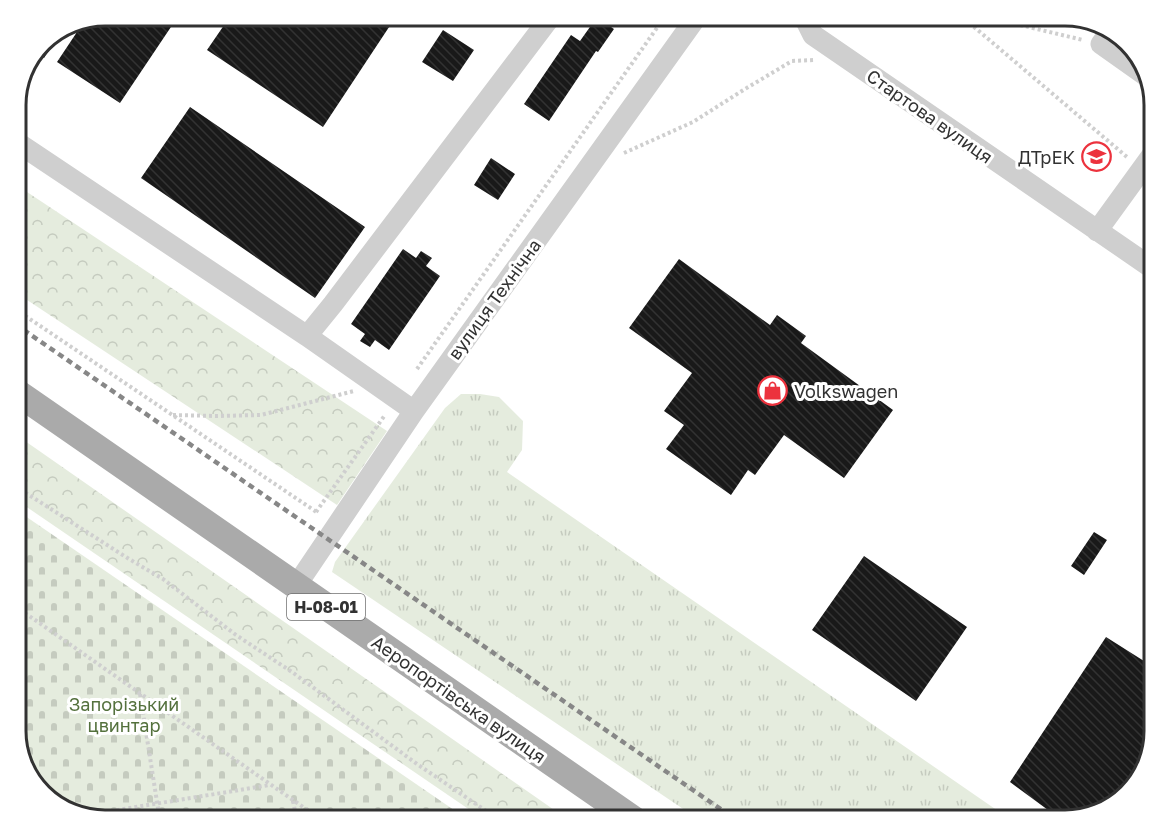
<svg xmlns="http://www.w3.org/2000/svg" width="1170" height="836" viewBox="0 0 1170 836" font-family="'Golos Text',sans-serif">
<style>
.grass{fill:url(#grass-tufts)}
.forest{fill:url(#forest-crowns)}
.cemetery{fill:url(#cemetery-stones)}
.building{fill:url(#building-back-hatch)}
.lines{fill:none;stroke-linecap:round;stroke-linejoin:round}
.path{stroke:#cfcfcf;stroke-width:4;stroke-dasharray:3 3;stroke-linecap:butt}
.minor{stroke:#cfcfcf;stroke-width:21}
.major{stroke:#aaa;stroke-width:27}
.rail{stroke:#878787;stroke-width:4.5;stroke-dasharray:6 4.5;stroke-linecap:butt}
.labels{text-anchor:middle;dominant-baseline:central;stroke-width:6;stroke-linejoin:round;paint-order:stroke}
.shield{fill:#fff;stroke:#707070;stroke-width:1.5}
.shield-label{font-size:16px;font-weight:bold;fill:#323232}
.street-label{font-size:18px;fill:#323232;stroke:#fff}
.poi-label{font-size:18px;fill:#323232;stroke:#fff;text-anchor:end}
.park-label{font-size:18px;fill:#54713d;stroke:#fff}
.rim{fill:none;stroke:#323232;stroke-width:3}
</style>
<defs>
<pattern id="grass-tufts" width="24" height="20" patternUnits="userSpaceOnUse" patternTransform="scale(1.5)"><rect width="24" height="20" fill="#e5ecde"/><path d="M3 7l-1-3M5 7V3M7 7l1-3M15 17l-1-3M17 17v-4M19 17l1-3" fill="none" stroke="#c5cbbf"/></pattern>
<pattern id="forest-crowns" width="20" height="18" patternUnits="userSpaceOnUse" patternTransform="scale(1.5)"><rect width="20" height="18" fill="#e5ecde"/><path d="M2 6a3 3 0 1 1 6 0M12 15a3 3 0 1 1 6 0" fill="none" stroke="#c5cbbf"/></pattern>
<pattern id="cemetery-stones" width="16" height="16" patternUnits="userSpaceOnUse" patternTransform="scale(1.5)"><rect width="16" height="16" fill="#e5ecde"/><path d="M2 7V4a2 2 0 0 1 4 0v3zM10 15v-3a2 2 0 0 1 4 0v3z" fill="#c5cbbf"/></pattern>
<pattern id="building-back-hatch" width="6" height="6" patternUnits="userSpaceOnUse" patternTransform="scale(1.5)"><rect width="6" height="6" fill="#191919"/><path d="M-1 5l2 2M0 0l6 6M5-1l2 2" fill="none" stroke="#323232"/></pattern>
</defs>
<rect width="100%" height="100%" fill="#fff"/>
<!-- grass -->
<path class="grass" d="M461 394H480L499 397 523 421 522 450 507 472 1001 813 997 821H701L332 572 335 562 445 408Z"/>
<!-- forest -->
<path class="forest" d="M15 184 387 431 337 505 15 292Z
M15 434 570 821H486L15 499Z"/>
<!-- cemetery -->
<path class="cemetery" d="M15 509 470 821H104L50 803 24 772 15 737Z"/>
<!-- building -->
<path class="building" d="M104 15H179L120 103 57 62 83 23Z
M231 15H397L323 127 207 50Z
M597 17 614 29 598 52 596 51 549 121 524 104 571 35 580 41Z
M443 30 474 50 453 81 422 62Z
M62 31 44 58 37 53 45 37Z
M190 107 365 227 315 298 141 178Z
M491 158 515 174 498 200 474 185Z
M403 249 416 258 421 251 432 258 426 266 440 276 389 350 375 340 370 347 360 341 365 334 351 324Z
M679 259 770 325 777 315 806 336 801 343 893 410 844 478 784 435 755 475 748 470 731 495 666 449 684 425 664 411 692 373 629 328Z
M1094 532 1107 540 1084 575 1071 566Z
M864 556 967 627 916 701 812 630Z
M1106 637 1155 668V732L1152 742 1129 777 1138 783 1137 786 1106 812 1063 821 1010 782Z"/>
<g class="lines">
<!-- path -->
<path class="path" d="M960 15 1127 157
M961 16 995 19 1083 40
M624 153 693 122 745 89 792 61 814 60
M15 309 318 513
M417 369 666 15
M173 415 217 416 261 415 354 391
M15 486 129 559 163 579 236 635 292 672 417 764 501 821
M316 512 385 415
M15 606 323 821
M140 694 160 821
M15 728 19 751
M293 801 297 821
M87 815 270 785"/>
<!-- minor -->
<path class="minor" d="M803 15 813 35 1155 270
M1111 30 1101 44 1149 78
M15 141 307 336
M1097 231 1155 151
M414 411 307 336 333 304 552 15
M296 586 414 411 698 15"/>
<!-- major -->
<path class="major" d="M15 391 636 821"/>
<!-- rail -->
<path class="rail" d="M15 324 738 821"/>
</g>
<!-- icons -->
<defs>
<symbol id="university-ring" viewBox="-11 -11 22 22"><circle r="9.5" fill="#fff" stroke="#ec323d" stroke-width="1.5"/><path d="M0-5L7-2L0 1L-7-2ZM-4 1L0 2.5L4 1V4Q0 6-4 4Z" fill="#ec323d"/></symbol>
<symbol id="shop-ring" viewBox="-11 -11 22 22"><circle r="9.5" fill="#fff" stroke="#ec323d" stroke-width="1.5"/><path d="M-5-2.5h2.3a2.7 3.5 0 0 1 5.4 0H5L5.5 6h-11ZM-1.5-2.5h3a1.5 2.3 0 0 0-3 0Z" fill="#ec323d"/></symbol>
</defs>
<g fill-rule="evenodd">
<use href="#university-ring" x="1080" y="140" width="33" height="33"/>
<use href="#shop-ring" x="756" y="374" width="33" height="33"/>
</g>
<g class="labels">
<!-- shield labels -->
<rect class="shield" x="287" y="594" width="78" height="26" rx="4.5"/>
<g class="shield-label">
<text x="326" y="607">Н-08-01</text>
</g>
<!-- street labels -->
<g class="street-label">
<text transform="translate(930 116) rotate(35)">Стартова вулиця</text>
<text transform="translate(494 299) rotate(-54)">вулиця Технічна</text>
<text transform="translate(459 699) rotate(35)">Аеропортівська вулиця</text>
</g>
<!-- poi labels -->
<g class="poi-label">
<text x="1075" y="157">ДТрЕК</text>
<text x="794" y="391" text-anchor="start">Volkswagen</text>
</g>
<!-- park labels -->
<g class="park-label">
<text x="124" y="704">Запорізький<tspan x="124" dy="21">цвинтар</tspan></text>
</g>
</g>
<!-- crop -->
<path d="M0 0H1170V836H0ZM105 26H1065A79 79 0 0 1 1144 105V731A79 79 0 0 1 1065 810H105A79 79 0 0 1 26 731V105A79 79 0 0 1 105 26Z" fill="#fff" fill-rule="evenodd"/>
<path class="rim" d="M105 26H1065A79 79 0 0 1 1144 105V731A79 79 0 0 1 1065 810H105A79 79 0 0 1 26 731V105A79 79 0 0 1 105 26Z"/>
</svg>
